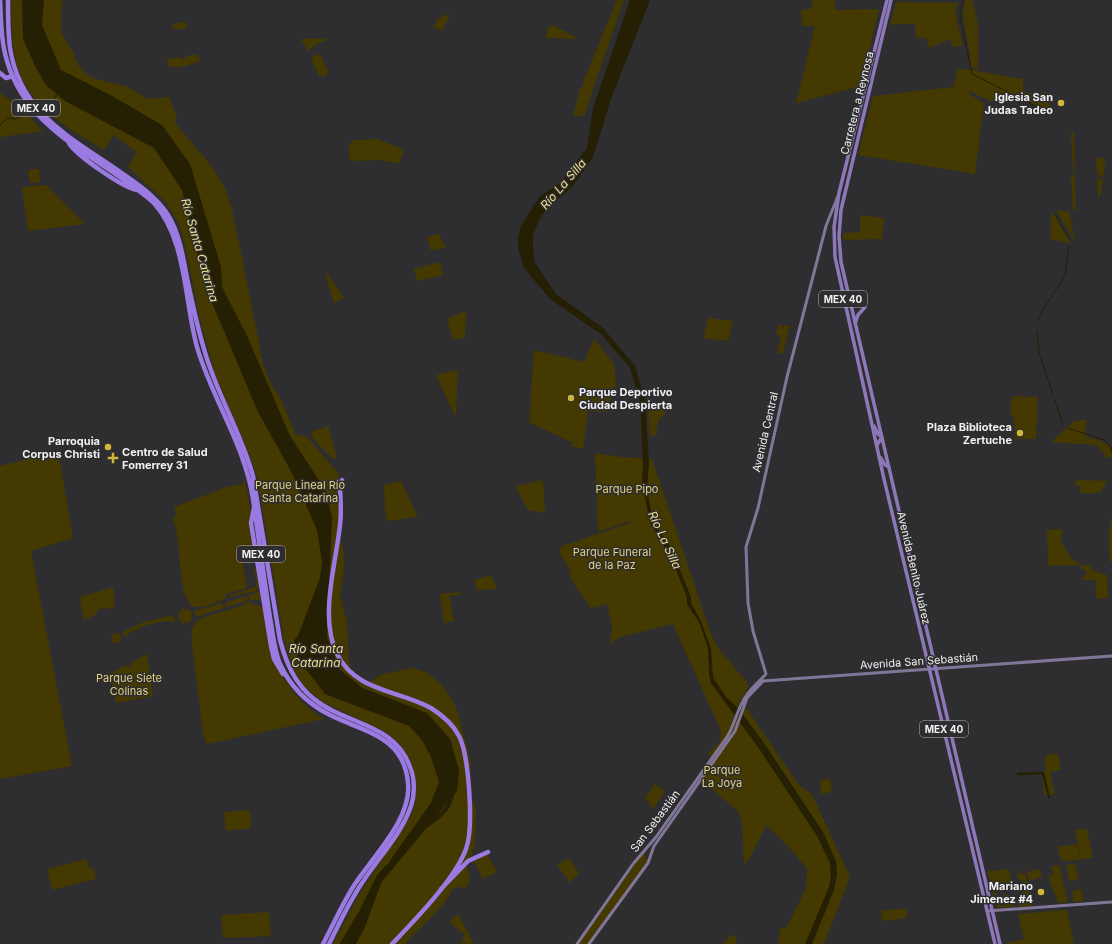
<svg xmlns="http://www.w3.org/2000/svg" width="1112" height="944" viewBox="0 0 1112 944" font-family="Inter,sans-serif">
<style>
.green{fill:#443900}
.water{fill:#251f03}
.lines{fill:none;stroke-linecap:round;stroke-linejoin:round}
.stream{stroke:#251f03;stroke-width:1}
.canal{stroke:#251f03;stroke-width:2.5}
.river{stroke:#251f03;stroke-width:4}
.secondary{stroke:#817698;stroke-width:3}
.primary{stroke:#8c78b8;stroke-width:3.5}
.highway{stroke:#9b7ae2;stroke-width:4.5}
.poi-dot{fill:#d1b736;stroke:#2e2e30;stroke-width:1.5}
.labels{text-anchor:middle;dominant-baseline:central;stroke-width:3;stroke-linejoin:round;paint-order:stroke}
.shield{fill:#2e2e30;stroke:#b6b5b7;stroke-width:1}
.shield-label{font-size:10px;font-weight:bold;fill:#f0eff1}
.poi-label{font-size:11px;font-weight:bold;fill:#f0eff1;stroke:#2e2e30;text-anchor:end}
.street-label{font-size:11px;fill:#f0eff1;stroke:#2e2e30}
.park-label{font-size:11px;fill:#e2d17f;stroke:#2e2e30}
.water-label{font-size:12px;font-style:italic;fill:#efdd8b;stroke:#2e2e30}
</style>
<rect width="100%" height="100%" fill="#2e2e30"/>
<!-- green -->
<path class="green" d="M11 0H63L61 13 62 34 73 51 78 65 87 74 93 78 128 87 148 99 169 97 177 117 175 123 211 165 225 188 234 215 232 213 238 237 263 364 270 382 283 403 295 434 307 437 338 473 340 482V537L344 554V568L340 595 347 622 349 661 352 673 368 683 380 675 412 668 426 672 433 677 440 683 452 699 457 710 471 764 466 789 467 796 474 803 476 809 475 845 467 866 470 881 466 887 455 888 451 891C447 906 416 930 405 944H333L358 896 412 814 415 805 417 783 411 761 400 744 386 732 322 702 304 686 293 669 284 640 257 476 244 441 215 375 199 316 185 245 179 224 165 201 128 167 136 152 114 135 104 150C63 125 22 104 14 52 11 35 11 17 11 0Z
M617 0H624L584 116H573L580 89 584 84 583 82Z
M812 0H835V10L879 9 861 86 796 103 815 26H802L801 10 811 9Z
M965 0H972L978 23V69L972 68 963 15Z
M896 2 958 3 955 13 963 46 953 47 950 39 929 48 926 38H916L915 23 890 25Z
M448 14 450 15 442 31 433 27 438 19Z
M185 22 187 25 185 29H172L173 24Z
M552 25 576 37V39L547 38 546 35 549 26Z
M326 38V41L318 43 308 51 301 39Z
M196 54 201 61 182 67H170L166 60 177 57 183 60 187 56Z
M317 54 321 56 328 71 326 76H319L311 59Z
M957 69C979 69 1001 77 1023 79V90L1026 93H1050V117L1041 109 1016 96 1009 102C989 102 987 100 970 91L969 94 984 103 975 174 858 155 873 96 954 87Z
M0 93 18 105 43 131 1 137 0 140Z
M1071 132H1074L1075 172H1073Z
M378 139 404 150 399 164 381 160 350 161 349 144 354 140Z
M1096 157 1105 159 1104 175 1102 177 1097 174Z
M39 169 40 182 30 183 28 170Z
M1071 175H1075L1076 210H1073Z
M1097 178 1103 180 1100 197H1098Z
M46 185 85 224 28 231 22 187Z
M1053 210 1069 212 1075 241 1057 212Z
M1053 213 1071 243 1050 239 1051 216Z
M860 215 884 218 882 239 843 240V233L860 232Z
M439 234 444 244 447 245 446 247 431 251 427 237Z
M440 262 443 275 417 281 414 269Z
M325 274H327L345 298 334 303Z
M465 311 466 312 465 338 453 340 447 319Z
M708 318 733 321 728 341 704 338Z
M778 325H783L782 331 784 325 790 326 783 353H777L781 336 776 334Z
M594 339 614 364 616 385 606 412 588 411 583 449 571 446 573 443 529 422 534 350 584 362Z
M458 370 456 414 455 416 436 375Z
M1012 396 1038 397 1036 439H1015L1014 417 1010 416Z
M664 407 665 415C657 418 656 428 657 435L650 436 648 409Z
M1080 420H1086L1085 437C1098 440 1112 441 1112 457L1107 458 1096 445 1051 442 1073 422Z
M328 426 337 457 335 459H333L314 440 311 432Z
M58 451 73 538 31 551 72 766 0 779V466Z
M595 453 622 457 652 459 710 631 716 645 749 685 738 705 734 717 745 706 798 784 813 796 850 877 824 944H778L780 928 787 927 806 888 807 869 788 846 766 825 750 858 744 865 742 823 739 812 700 779 711 756 708 753 720 742 721 731 673 624 620 637 610 645 612 628 607 604 591 608 571 580 569 569 559 551 562 546 630 523V521L598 532Z
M543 480 545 513 528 510 515 486Z
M1076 480 1107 481 1100 493H1079L1081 486H1075Z
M243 481H245C250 505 255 530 255 555L242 558 247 588 226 594V598C216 602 202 610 191 606 176 586 183 544 173 520L176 514 174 507 227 487 243 484Z
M401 481 418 517 386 521 384 485Z
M1112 512V562H1110L1109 533Z
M1062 529 1061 542 1071 558 1081 565H1091V570L1107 575 1108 598 1096 599 1095 580H1082L1087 571 1081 569V565L1048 566 1047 530Z
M254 569H256L259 585 256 591 230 597V595L255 587 256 583Z
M491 575 497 589 477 590 474 580Z
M113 587 115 606 107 609 100 608 96 614 84 621 80 597Z
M260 591 262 600H250L249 596Z
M461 592V594L449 596 454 620 444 624 440 594Z
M246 596 248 599 247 601 227 607 225 606 226 602Z
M248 602 264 607 282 675C293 694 306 708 324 719L207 744 203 733 192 643C191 632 191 624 202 618L241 606Z
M222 603 224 608 196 617 194 611Z
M178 616a7 7 0 1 1 14 0a7 7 0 1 1-14 0Z
M173 615 175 622C160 619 137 627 124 637L122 632 144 622Z
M111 638a5 5 0 1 1 10 0a5 5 0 1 1-10 0Z
M147 654 153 696 116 703 110 674 125 665 130 668 132 662Z
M1058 754 1061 770 1050 772 1055 794 1044 795 1042 772H1046L1045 755Z
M830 779 832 792 821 794 820 780Z
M655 784 665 791 653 809 645 797Z
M250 810 251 828 226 831 224 812Z
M1087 829 1093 858 1081 859 1075 830Z
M1077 844 1081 860 1061 861 1058 847Z
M644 852 648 863 589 944H577Z
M487 854 497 872 483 879 474 861Z
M569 858 579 873 570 883 557 865Z
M86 859 89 867 95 871V879L52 890 47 869Z
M1075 864 1079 880 1069 881 1066 865Z
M1059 865 1068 902 1058 903 1048 876 1054 874 1051 866Z
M1017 868 1019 874 1025 873 1033 906 1019 907 1018 901 1023 898 1021 888 1023 887 1021 880H1019L1016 869Z
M1009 869 1011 882 1001 885 1003 893H1001L998 884 993 886 1000 906 1005 905 1004 895 1008 894 1010 904 1013 903 1014 907 997 908 987 871Z
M1039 869 1042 877 1029 881 1027 872Z
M1081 889 1084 901 1074 902 1072 891Z
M907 909V918L882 921 881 910Z
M1067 910 1074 944H1004L1024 939 1018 914Z
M269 912 271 936 223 938 221 915Z
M458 914 474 944 460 943 465 935 449 922Z
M732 934 736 938 737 944H722Z"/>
<!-- water -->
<path class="water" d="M22 0H44L42 25 61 70 112 96 162 125 190 164 221 267 222 287 248 338 290 436 326 491 332 518 327 637 340 670 363 688 427 713 450 739 459 770 457 791 381 883 365 927 356 944H345L366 901 393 856 431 803 439 782 431 757 422 740 409 726 325 694 301 663 296 641 320 578 322 561 317 530 292 473 258 412 205 286 182 190 154 148 65 101 46 85 36 68 23 39Z
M630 0H650L611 99 593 157 573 186 546 209 539 220 533 235V247L535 263 556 294 603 328 635 366 645 400 649 464 647 488 652 516 656 526 670 546 691 597V603L701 621 711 649 713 677 726 697 738 708 766 746 823 832 836 861 837 875 834 890 812 944H805L829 887 831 875 830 863 817 836 760 750 711 683 709 674 708 648 700 624 687 604V597L672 560 650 523 642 483 643 464 640 400 630 368 602 335 550 299 524 268 518 248V238L521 226 539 197 561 182 587 148 593 108Z"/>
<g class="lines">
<!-- stream -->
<path class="stream" d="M963 0 960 16 972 74 1041 109
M40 107 51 103 57 94
M0 126 7 118 15 119 32 111
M1055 214 1069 239
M1038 320 1042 311 1065 276 1069 246
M1037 331 1039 352 1053 394
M1055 400 1063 425
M1068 428 1104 440 1110 446 1112 452"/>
<!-- canal -->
<path class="canal" d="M1018 774 1043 773 1048 793
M1049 796V797"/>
<!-- river -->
<path class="river" d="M298 639 296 641 301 663 304 667
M426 826C438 818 452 808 452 792
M342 944 361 912 379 876 387 867"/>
<!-- secondary -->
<path class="secondary" d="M987 911 1112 902
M577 944 633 864 656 837 727 737C734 726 736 714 742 703 747 691 758 683 766 674L753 631 748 603 746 547 758 508 787 377 826 226 838 196
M589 944 648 863 654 846 735 731 747 698 763 681 1112 656"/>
<!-- primary -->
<path class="primary" d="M887 0 839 193 834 227 835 257 884 479 995 944
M891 0 841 210 839 236 841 262 1000 944
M847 292 852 296 864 298
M855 324 858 315 865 307
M874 426 878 434 882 437 877 445
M881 458 885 465 889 467"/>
<!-- highway -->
<path class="highway" d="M0 0C1 20 1 41 7 61 28 133 100 156 153 202 187 239 184 300 197 347 212 399 245 445 253 499 259 539 264 578 270 618 273 633 274 650 280 664 290 686 308 704 330 715 364 732 404 736 408 783 412 820 371 858 353 887 342 905 333 925 323 944
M8 0C8 16 8 33 10 48 20 112 68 136 116 169 135 182 156 196 168 215 180 235 183 257 187 278 192 302 197 326 204 349 216 393 241 432 253 476L280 640C286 663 295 684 314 699 346 725 395 723 410 767 415 779 415 794 411 806 402 833 380 856 364 880 350 900 340 922 329 944
M0 73 6 78 13 76
M69 143C76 155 123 188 137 190
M342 480 340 483C340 497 342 511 340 525 336 564 319 617 337 654 356 692 399 690 431 708 442 715 453 724 459 736 469 755 474 828 466 849 455 879 415 920 392 944
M254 508 251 523 271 646 274 659 283 674
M441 889 468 861 488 852"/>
</g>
<!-- markers -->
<g class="poi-dot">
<circle cx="1061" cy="103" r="4"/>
<circle cx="571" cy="398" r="4"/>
<circle cx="1020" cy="433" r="4"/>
<circle cx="108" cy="447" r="4"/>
<path d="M111 452h4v4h4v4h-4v4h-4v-4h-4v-4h4z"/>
<circle cx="1041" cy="892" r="4"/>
</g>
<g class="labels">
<!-- shield labels -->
<g class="shield">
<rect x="12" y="100" width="48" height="16" rx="3"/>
<rect x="819" y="291" width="48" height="16" rx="3"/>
<rect x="237" y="546" width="48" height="16" rx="3"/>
<rect x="920" y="721" width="48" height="16" rx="3"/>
</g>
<g class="shield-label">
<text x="36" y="108">MEX 40</text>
<text x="843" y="299">MEX 40</text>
<text x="261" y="554">MEX 40</text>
<text x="944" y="729">MEX 40</text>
</g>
<!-- poi labels -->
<g class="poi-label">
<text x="1053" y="97">Iglesia San<tspan x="1053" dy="13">Judas Tadeo</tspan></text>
<text x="579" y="392" text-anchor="start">Parque Deportivo<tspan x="579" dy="13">Ciudad Despierta</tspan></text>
<text x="1012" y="427">Plaza Biblioteca<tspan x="1012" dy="13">Zertuche</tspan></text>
<text x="100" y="441">Parroquia<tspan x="100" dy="13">Corpus Christi</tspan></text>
<text x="122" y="452" text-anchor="start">Centro de Salud<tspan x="122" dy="13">Fomerrey 31</tspan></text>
<text x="1033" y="886">Mariano<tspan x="1033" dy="13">Jimenez #4</tspan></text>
</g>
<!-- street labels -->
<g class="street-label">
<text transform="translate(857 103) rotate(-76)">Carretera a Reynosa</text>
<text transform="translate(765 432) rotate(-77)">Avenida Central</text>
<text transform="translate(914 568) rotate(77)">Avenida Benito Juárez</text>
<text transform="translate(919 661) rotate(-4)">Avenida San Sebastián</text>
<text transform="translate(655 821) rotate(-53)">San Sebastián</text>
</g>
<!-- park labels -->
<g class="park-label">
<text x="300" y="485">Parque Lineal Río<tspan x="300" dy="13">Santa Catarina</tspan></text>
<text x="627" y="489">Parque Pipo</text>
<text x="612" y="552">Parque Funeral<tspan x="612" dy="13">de la Paz</tspan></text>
<text x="129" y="678">Parque Siete<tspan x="129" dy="13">Colinas</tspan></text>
<text x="722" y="770">Parque<tspan x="722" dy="13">La Joya</tspan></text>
</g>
<!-- water labels -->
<g class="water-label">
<text transform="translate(563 184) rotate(-49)">Río La Silla</text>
<text transform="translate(200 250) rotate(74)">Río Santa Catarina</text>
<text transform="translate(665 540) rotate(65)">Río La Silla</text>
<text x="316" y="648">Río Santa<tspan x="316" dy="14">Catarina</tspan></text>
</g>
</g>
</svg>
